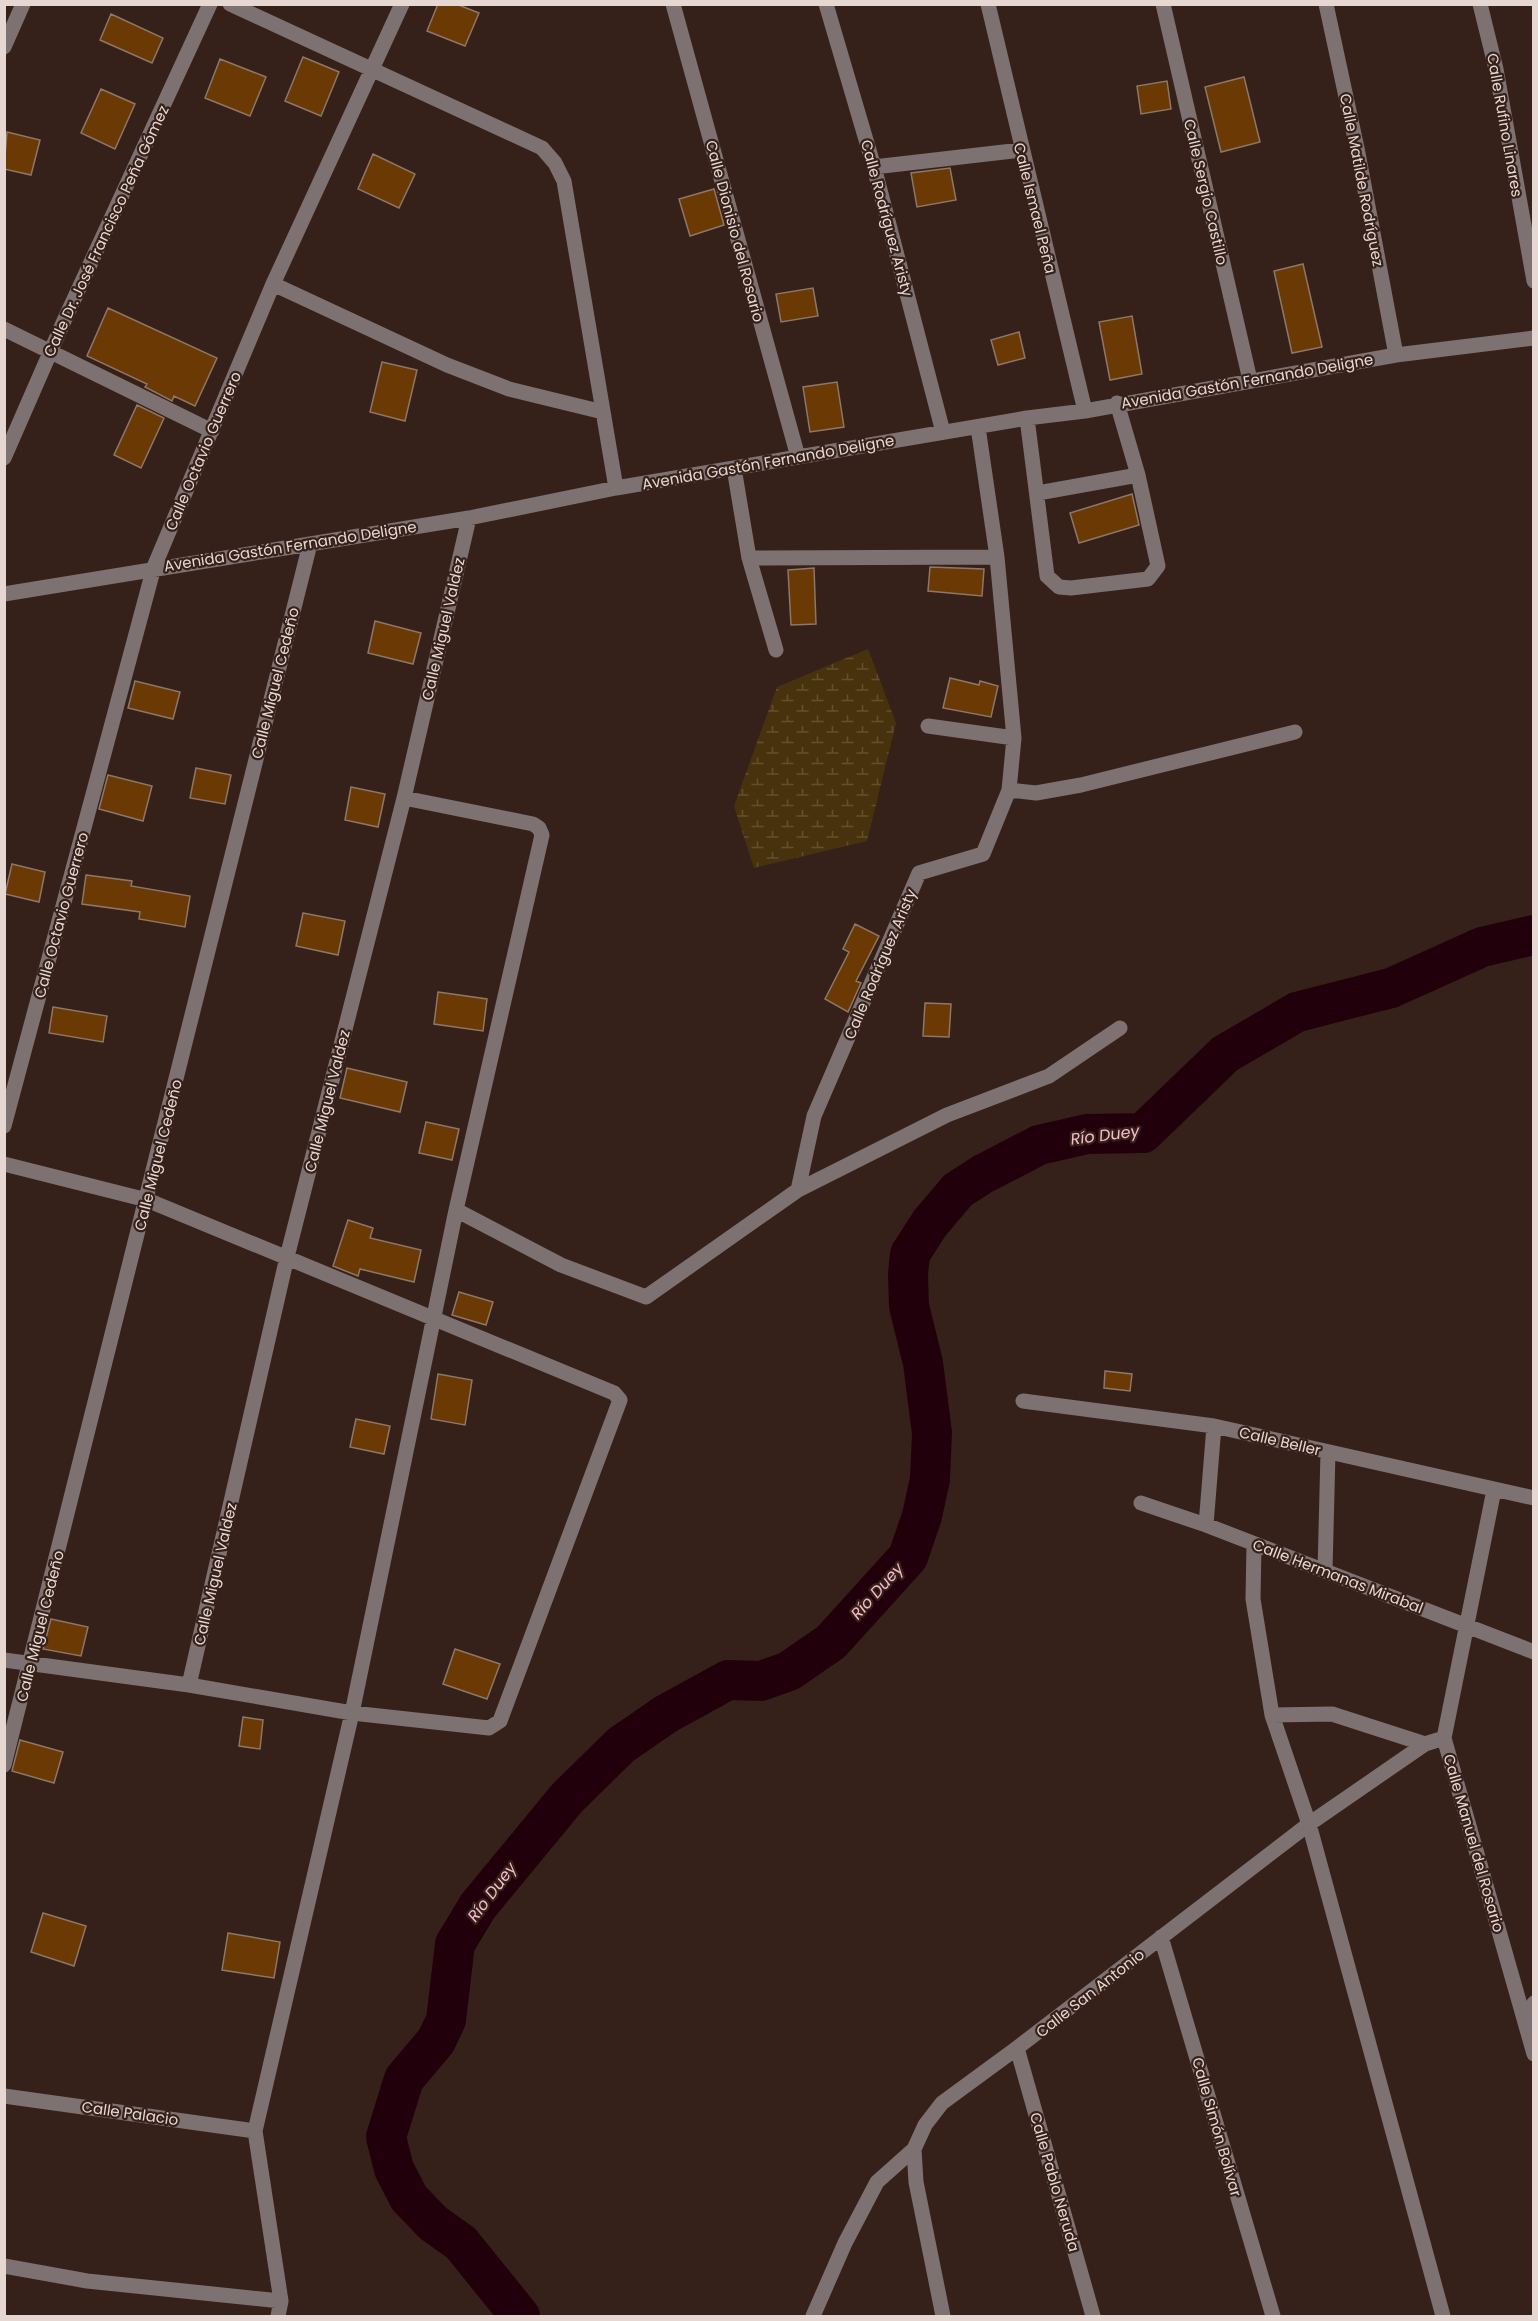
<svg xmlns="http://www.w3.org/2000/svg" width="1538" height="2321" viewBox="0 0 1538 2321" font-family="Poppins,sans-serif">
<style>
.wetland{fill:url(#wetland-marsh)}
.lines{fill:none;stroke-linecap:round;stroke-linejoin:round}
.river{stroke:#22000b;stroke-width:40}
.building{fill:#6b3904;stroke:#8c7768;stroke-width:1.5}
.minor{stroke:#7e7171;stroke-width:15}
.labels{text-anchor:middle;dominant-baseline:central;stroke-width:4.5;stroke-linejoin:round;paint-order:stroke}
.street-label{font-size:15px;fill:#e6d7d2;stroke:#36211a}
.water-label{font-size:16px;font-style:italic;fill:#f7bbcc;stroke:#36211a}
</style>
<defs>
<pattern id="wetland-marsh" width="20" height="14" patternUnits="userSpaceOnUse" patternTransform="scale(1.5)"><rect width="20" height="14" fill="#47320d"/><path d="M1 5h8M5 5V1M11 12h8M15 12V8" fill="none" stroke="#624f2f"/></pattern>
</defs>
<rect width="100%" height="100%" fill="#36211a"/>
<!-- wetland -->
<path class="wetland" d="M868 649 896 723 867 841 754 868 734 806 777 687Z"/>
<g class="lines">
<!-- river -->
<path class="river" d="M520 2316 461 2243 433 2223 409 2198 394 2169 386 2137 404 2079 436 2041 446 2020 455 1944 478 1906 567 1798 621 1745 666 1714 728 1680 761 1681 789 1671 831 1642 908 1557 922 1516 930 1479 932 1433 923 1363 909 1306 908 1274 910 1254 930 1223 958 1190 983 1174 1039 1145 1087 1134 1143 1133 1225 1054 1297 1012 1391 988 1482 947 1534 935"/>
</g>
<!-- building -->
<path class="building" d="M438 4H456L479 13 465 46 427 31Z
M111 14 163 38 152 63 100 40Z
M303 57 339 72 321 116 285 101Z
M220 59 266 77 250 116 205 98Z
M1244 77 1260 142 1221 152 1205 87Z
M1167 81 1171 109 1141 114 1137 86Z
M101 89 135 104 115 149 81 133Z
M7 132 40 140 31 175 4 169Z
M373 154 415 174 399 208 358 189Z
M950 168 956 200 917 207 911 173Z
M714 189 724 225 690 236 679 199Z
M1303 264 1322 347 1292 353 1274 271Z
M813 288 818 316 781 322 776 294Z
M108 308 217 358 195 406 174 396 172 401 145 387 147 384 87 356Z
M1132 316 1142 374 1110 380 1099 322Z
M1019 332 1025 358 998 365 991 340Z
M382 362 417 370 405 421 370 412Z
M837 382 844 427 810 432 803 387Z
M137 405 164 418 141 468 114 455Z
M1132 494 1139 525 1079 543 1070 513Z
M930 567 984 569 982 596 928 591Z
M814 568 816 624 791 625 788 570Z
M375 621 421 633 413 664 368 653Z
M950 678 979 685 980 681 998 686 991 717 943 708Z
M135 681 180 692 173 719 128 708Z
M196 768 231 775 225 804 190 798Z
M108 775 152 786 143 821 99 809Z
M351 787 385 794 378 827 345 820Z
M12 864 45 872 39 902 5 894Z
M86 875 132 881 131 886 190 896 185 927 139 919 140 912 82 904Z
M303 913 345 921 338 955 296 946Z
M855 924 879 936 856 981 861 983 848 1012 825 999 849 952 843 949Z
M438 992 487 999 483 1031 434 1024Z
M925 1003 951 1004 949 1037 923 1036Z
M53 1007 107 1016 103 1042 49 1033Z
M347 1068 407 1082 400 1112 340 1098Z
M426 1122 459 1129 452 1160 419 1153Z
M348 1220 373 1228 370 1238 421 1250 414 1282 360 1269 358 1276 333 1266Z
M459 1292 493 1302 486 1325 452 1315Z
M1105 1371 1132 1374 1130 1391 1104 1388Z
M438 1374 472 1380 465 1425 431 1419Z
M356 1419 390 1426 384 1454 350 1447Z
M51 1619 88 1627 81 1656 43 1649Z
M455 1649 500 1664 487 1699 443 1684Z
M243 1717 263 1720 260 1749 239 1746Z
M20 1740 63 1752 54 1783 12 1771Z
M43 1913 86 1926 74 1966 31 1952Z
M228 1933 280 1942 274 1978 222 1970Z"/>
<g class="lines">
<!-- minor -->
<path class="minor" d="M230 4 542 148 555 163 564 181 616 488
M673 4 798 457
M826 4 874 167 943 432
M988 4 1085 411
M1163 4 1250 380
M1326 4 1357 148 1396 355
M1480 4 1496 69 1534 281
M4 47 23 4
M874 167 1021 150
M273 284 447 365 509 389 603 412
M4 329 212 431
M1027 418 1047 576 1059 587 1071 588 1148 579 1158 566 1138 475 1117 403
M4 458 63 323 210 4
M734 468 749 558 776 650
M1038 493 1138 475
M749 558 997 557
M4 594 469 518 616 488 1027 418 1085 411 1396 355 1534 338
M928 726 1014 738
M1009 790 1036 793 1081 785 1295 732
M4 1126 154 567 273 284 402 4
M4 1164 147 1200 614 1393 620 1400 500 1721 489 1728 352 1713 189 1685 4 1660
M798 1190 814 1116 919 873 983 854 1009 790 1014 738 997 557 978 427
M456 1210 561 1265 646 1297 798 1190 947 1115 1049 1076 1120 1028
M1023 1401 1214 1426 1534 1498
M1494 1490 1444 1738 1534 2054
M1141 1503 1206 1525 1534 1652
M1206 1525 1214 1426
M1254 1545 1253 1599 1272 1715 1309 1824 1443 2316
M1325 1571 1328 1452
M189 1685 287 1257 404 798 469 518
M1272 1715 1332 1714 1425 1744
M4 1765 310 544
M1161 1937 1273 2316
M1528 2030 1534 2003
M1017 2048 1093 2316
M4 2096 255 2131
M914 2149 916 2182 943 2316
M4 2266 87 2281 281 2301
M278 2316 281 2301 255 2131 352 1713 456 1210 542 835 539 828 533 824 404 798
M813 2316 845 2243 877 2182 914 2149 925 2125 942 2103 1017 2048 1309 1824 1425 1744 1444 1738"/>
</g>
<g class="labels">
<!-- street labels -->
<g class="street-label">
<text transform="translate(1505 125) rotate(80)">Calle Rufino Linares</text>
<text transform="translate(1362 180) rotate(79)">Calle Matilde Rodríguez</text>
<text transform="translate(1206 192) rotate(77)">Calle Sergio Castillo</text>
<text transform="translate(1035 208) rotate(76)">Calle Ismael Peña</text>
<text transform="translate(887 218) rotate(75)">Calle Rodríguez Aristy</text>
<text transform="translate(106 231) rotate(-65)">Calle Dr. José Francisco Peña Gómez</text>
<text transform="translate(735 231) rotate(75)">Calle Dionisio del Rosario</text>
<text transform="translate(1247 381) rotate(-10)">Avenida Gastón Fernando Deligne</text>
<text transform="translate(203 451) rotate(-67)">Calle Octavio Guerrero</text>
<text transform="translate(768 462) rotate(-10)">Avenida Gastón Fernando Deligne</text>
<text transform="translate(290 546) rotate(-9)">Avenida Gastón Fernando Deligne</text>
<text transform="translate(443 629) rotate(-77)">Calle Miguel Valdez</text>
<text transform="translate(275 683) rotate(-76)">Calle Miguel Cedeño</text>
<text transform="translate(61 915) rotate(-75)">Calle Octavio Guerrero</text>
<text transform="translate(880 964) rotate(-67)">Calle Rodríguez Aristy</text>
<text transform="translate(327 1101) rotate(-76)">Calle Miguel Valdez</text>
<text transform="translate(158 1155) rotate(-76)">Calle Miguel Cedeño</text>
<text transform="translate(1280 1441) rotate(13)">Calle Beller</text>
<text transform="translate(215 1574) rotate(-77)">Calle Miguel Valdez</text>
<text transform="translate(1338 1576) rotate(21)">Calle Hermanas Mirabal</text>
<text transform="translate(40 1626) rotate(-76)">Calle Miguel Cedeño</text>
<text transform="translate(1474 1843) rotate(74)">Calle Manuel del Rosario</text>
<text transform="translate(1090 1993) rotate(-38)">Calle San Antonio</text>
<text transform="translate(130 2113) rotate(8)">Calle Palacio</text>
<text transform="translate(1217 2127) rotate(74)">Calle Simón Bolívar</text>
<text transform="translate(1055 2182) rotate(74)">Calle Pablo Neruda</text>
</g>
<!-- water labels -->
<g class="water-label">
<text transform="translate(1105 1135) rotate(-7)">Río Duey</text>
<text transform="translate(877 1591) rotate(-48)">Río Duey</text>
<text transform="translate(492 1892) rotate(-53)">Río Duey</text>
</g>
</g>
<!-- border -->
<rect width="1538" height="2321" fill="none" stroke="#e6d7d2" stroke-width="12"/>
</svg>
